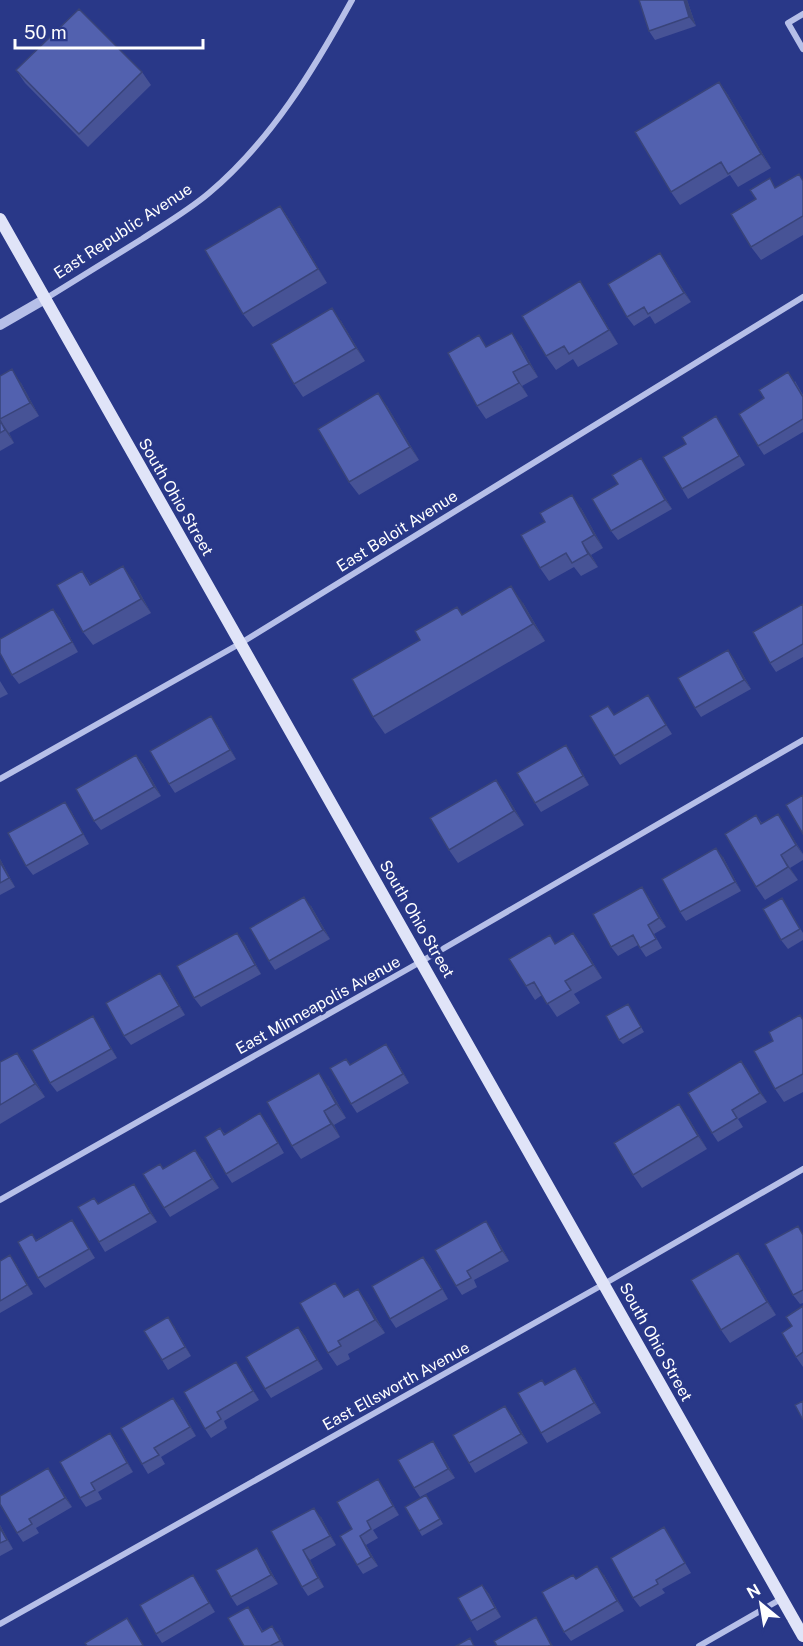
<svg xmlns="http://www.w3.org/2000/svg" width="803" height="1646" viewBox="0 0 803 1646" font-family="'Public Sans',sans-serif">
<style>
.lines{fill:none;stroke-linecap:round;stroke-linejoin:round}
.minor{stroke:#b6bfe8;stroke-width:6}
.tertiary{stroke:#b6bfe8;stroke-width:10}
.secondary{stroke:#e0e4f8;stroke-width:12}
.wall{fill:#475396}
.shaded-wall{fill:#39447a}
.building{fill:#5261af;stroke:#39447a;stroke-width:1.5}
.labels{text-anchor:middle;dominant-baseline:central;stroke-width:6;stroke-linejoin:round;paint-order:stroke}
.street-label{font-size:16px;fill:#fff;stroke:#293888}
</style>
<rect width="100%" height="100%" fill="#293888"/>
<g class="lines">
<!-- minor -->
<path class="minor" d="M803 14 788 23 803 49
M45 299C77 279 110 259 142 239 165 224 189 210 209 193 271 141 314 69 352 0
M0 779 241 643 803 297
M0 1200 422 961 803 740
M0 1624 604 1284 803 1169
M699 1646 781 1599"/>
<!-- tertiary -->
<path class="tertiary" d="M0 325 45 299"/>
<!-- secondary -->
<path class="secondary" d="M0 219 803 1636"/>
</g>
<!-- wall -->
<path class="wall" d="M639 0H687L696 26 655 40 649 31Z
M16 70 142 72 151 85 88 147 25 83Z
M719 82 728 95 771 168 738 187 730 175 680 205 671 192Z
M803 180V235L761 260 751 247 776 188Z
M280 206 289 219 327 283 253 327 243 314Z
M666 262 691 302 655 324 650 316 634 326 627 317Z
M589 295 618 344 578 367 573 359 556 370 546 356Z
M341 321 365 361 303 397 294 384Z
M487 346H521L538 377 522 386 528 396 486 419 477 406Z
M0 376 21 383 39 416 9 433 14 443 0 451Z
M795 381 803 395V432L764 455 758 446Z
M387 406 419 460 359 495 349 482Z
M716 416 745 465 688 499 682 489 686 444Z
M641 458 672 509 618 540 611 531 618 484Z
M581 508 603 548 591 555 598 567 581 576 574 567 549 581 540 568Z
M82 571 91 584 132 579 151 613 93 645 83 632Z
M523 603 545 641 385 734 373 717 463 615Z
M803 604V657L776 672 770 663Z
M53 609 60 618 78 652 19 684 12 675Z
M728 650 734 659 751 689 701 717 695 708Z
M0 681 8 694 0 698Z
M648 695 672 734 620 765 614 756V715Z
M217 725 236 759 175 793 169 784Z
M572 754 589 785 541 812 535 803Z
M136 755 143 764 161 796 101 830 94 821Z
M505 793 524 825 458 863 449 850Z
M71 811 89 844 33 875 26 866Z
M778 814 803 854V860L790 868 798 880 765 900 756 887V815L762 823Z
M723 857 741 891 686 921 680 912Z
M0 859 15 887 0 895Z
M648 896 666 927 654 934 662 948 646 957 638 945 618 956 611 947Z
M782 898 803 933V940L788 949 781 940Z
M311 906 330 939 275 970 269 961Z
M573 933 583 946 602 978 574 994 580 1003 557 1017 542 995 535 1000 526 986 556 943Z
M244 942 261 974 201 1007 194 998Z
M167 982 185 1015 131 1045 124 1036Z
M628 1004 644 1032 623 1044 619 1040Z
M803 1019V1092L784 1102 775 1089 773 1041Z
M99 1026 117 1058 57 1092 50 1083Z
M386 1044 393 1054 409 1083 357 1113 351 1104 346 1059 351 1065Z
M17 1053 26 1066 45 1097 0 1124V1062Z
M741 1061 767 1102 738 1119 743 1127 718 1142 712 1133Z
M328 1086 346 1118 334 1125 340 1137 301 1159 292 1146Z
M688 1117 707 1149 642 1188 633 1175Z
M267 1123 284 1153 232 1183 226 1174 220 1128 225 1134Z
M202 1159 219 1188 170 1217 164 1208 160 1164 163 1169Z
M134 1184 140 1193 157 1222 105 1252 99 1242 94 1198 99 1204Z
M72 1220 95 1258 45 1288 38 1278 36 1240Z
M492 1230 509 1261 474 1280 477 1287 462 1295 456 1286Z
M803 1233V1303L800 1304 793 1295Z
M423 1257 430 1266 448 1299 396 1328 390 1319Z
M0 1261 16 1264 33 1294 0 1313Z
M747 1266 776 1315 730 1343 721 1330Z
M345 1296 367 1302 385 1333 348 1354 350 1359 337 1366 328 1353Z
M803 1306V1367L796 1357 792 1326Z
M174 1326 191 1356 168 1370 162 1360Z
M298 1327 305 1336 323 1369 271 1398 265 1389Z
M242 1371 259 1400 224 1421 227 1428 211 1438 205 1429Z
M581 1377 601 1413 547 1443 541 1433Z
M173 1398 180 1407 196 1436 161 1457 165 1464 148 1474 142 1464Z
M512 1415 528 1443 475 1473 469 1463Z
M110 1433 117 1443 133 1472 98 1492 102 1499 86 1507 80 1498Z
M433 1441 439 1450 455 1478 420 1497 414 1488Z
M54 1477 72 1507 36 1528 39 1533 23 1542 17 1533Z
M384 1488 399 1515 373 1530 378 1538 366 1545 378 1566 363 1574 357 1565 352 1529Z
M426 1495 443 1524 422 1536 419 1531Z
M321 1517 336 1545 310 1560 324 1587 308 1596 302 1587 271 1531Z
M0 1525 13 1549 0 1556Z
M664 1527 670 1537 691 1573 662 1589 665 1593 640 1607 633 1598Z
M263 1557 278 1584 237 1606 231 1597Z
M604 1575 624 1611 571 1641 564 1632 576 1578Z
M199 1584 215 1612 162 1643 156 1634Z
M482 1585 489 1594 501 1617 477 1631 471 1621Z
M254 1616 263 1631 279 1635 284 1646H244Z"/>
<!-- shaded-wall -->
<path class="shaded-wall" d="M684 0H687L696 26 689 17Z
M719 82 728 95 771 168 761 154Z
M280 206 289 219 327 283 318 269Z
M660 253 666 262 691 302 684 293Z
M580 281 589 295 618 344 609 330Z
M332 308 341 321 365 361 356 348Z
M512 333 521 346 538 377 529 364Z
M12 369 21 383 39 416 30 403Z
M513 372 522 386 528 396 519 383Z
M378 393 387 406 419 460 410 447Z
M0 420 9 433 14 443 5 430Z
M641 458 647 467 672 509 665 500Z
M572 495 581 508 603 548 594 535Z
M582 542 591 555 598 567 588 554Z
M123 566 132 579 151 613 141 599Z
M511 586 523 603 545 641 533 624Z
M53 609 60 618 78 652 72 642Z
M728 650 734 659 751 689 744 680Z
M648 695 654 704 672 734 666 725Z
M211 716 217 725 236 759 230 750Z
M566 745 572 754 589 785 583 776Z
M136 755 143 764 161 796 154 787Z
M496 780 505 793 524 825 514 811Z
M65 802 71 811 89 844 83 834Z
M778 814 787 827 803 855 796 845Z
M716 848 723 857 741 891 735 882Z
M781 855 790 868 798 880 788 867Z
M0 859 15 887 9 878 0 862Z
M642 887 648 896 666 927 659 918Z
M304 897 311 906 330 939 323 930Z
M237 933 244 942 261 974 255 965Z
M573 933 583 946 602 978 593 965Z
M160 973 167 982 185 1015 179 1006Z
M93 1016 99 1026 117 1058 111 1049Z
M386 1044 393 1054 409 1083 403 1074Z
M17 1053 26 1066 45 1097 35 1084Z
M741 1061 748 1070 767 1102 760 1093Z
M319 1073 328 1086 346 1118 336 1104Z
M679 1104 688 1117 707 1149 698 1136Z
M324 1111 334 1125 340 1137 331 1124Z
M260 1113 267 1123 284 1153Z
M195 1150 202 1159 219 1188 212 1179Z
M134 1184 140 1193 157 1222 150 1213Z
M72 1220 78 1229 95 1258 89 1249Z
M486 1221 492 1230 509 1261 502 1251Z
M738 1253 747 1266 776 1315 767 1302Z
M10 1255 16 1264 33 1294 27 1285Z
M423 1257 430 1266 448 1299 442 1289Z
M358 1289 367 1302 385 1333 375 1320Z
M168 1317 174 1326 191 1356 185 1347Z
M298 1327 305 1336 323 1369 317 1360Z
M236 1362 242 1371 259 1400 253 1391Z
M575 1368 581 1377 601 1413 594 1403Z
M173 1398 180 1407 196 1436 190 1427Z
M505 1406 512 1415 528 1443 521 1434Z
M110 1433 117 1443 133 1472 127 1463Z
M433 1441 439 1450 455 1478 448 1469Z
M48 1468 54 1477 72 1507 65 1498Z
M378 1479 384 1488 399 1515 393 1506Z
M314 1508 321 1517 336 1545 330 1536Z
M0 1525 13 1549 0 1528Z
M360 1536 366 1545 378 1566 371 1557Z
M257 1548 263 1557 278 1584 271 1575Z
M303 1550 310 1560 324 1587 318 1578Z
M597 1566 604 1575 624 1611 617 1601Z
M193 1575 199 1584 215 1612 209 1603Z
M482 1585 489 1594 501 1617 495 1608Z
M248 1607 254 1616 268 1641 262 1632Z
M536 1617 542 1627 553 1646H552Z
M272 1626 279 1635 284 1646 280 1641Z"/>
<!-- building -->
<path class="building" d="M639 0H684L689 17 649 31Z
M79 9 142 72 79 134 16 70Z
M719 82 761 154 728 174 721 162 671 192 635 132Z
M799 174 803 181V216L751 247 731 214 756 199 750 190 770 178 775 188Z
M280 206 318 269 243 314 205 250Z
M660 253 684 293 648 314 644 307 627 317 608 284Z
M580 281 609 330 569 354 564 346 546 356 522 316Z
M332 308 356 348 294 384 271 344Z
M512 333 529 364 513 372 519 383 477 406 448 353 479 335 486 347Z
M12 369 30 403 0 419V376Z
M788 372 803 397V419L758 446 739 414 764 398 759 390Z
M378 393 410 447 349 482 318 429Z
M716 416 739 456 682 489 663 457 686 444 682 437Z
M0 420 5 430 0 433Z
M641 458 665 500 611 531 592 499 618 484 612 475Z
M572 495 594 535 582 542 588 554 572 563 566 553 540 568 521 535 545 522 540 513Z
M123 566 141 599 83 632 57 585 82 571 90 585Z
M511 586 533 624 373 717 352 679 420 640 415 631 457 607 462 615Z
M803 604V644L770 663 753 632Z
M53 609 72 642 12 675 0 653V639Z
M728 650 744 680 695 708 678 678Z
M648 695 666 725 614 756 590 716 608 706 614 715Z
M211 716 230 750 169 784 150 751Z
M566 745 583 776 535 803 517 773Z
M136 755 154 787 94 821 76 789Z
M496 780 514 811 449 850 430 818Z
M803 795V834L786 805Z
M65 802 83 834 26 866 8 833Z
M778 814 796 845 781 855 788 867 756 887 725 834 756 815 761 824Z
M716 848 735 882 680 912 662 879Z
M0 862 9 878 0 883Z
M642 887 659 918 648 925 656 939 640 948 633 935 611 947 593 914Z
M304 897 323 930 269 961 250 928Z
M782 898 800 929 781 940 763 909Z
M237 933 255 965 194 998 177 966Z
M573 933 593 965 565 981 571 990 547 1004 534 982 526 986 509 959 550 935 555 944Z
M160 973 179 1006 124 1036 106 1003Z
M628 1004 641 1027 619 1040 606 1016Z
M800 1015 803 1020V1074L775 1089 754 1051 773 1041 769 1032Z
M93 1016 111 1049 50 1083 32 1050Z
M386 1044 403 1074 351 1104 330 1068 346 1059 350 1065Z
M17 1053 35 1084 0 1105V1062Z
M741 1061 760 1093 732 1110 737 1118 712 1133 688 1093Z
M319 1073 336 1104 324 1111 331 1124 292 1146 267 1102Z
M679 1104 698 1136 633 1175 614 1143Z
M260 1113 278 1143 226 1174 205 1137 220 1128 224 1135Z
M195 1150 212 1179 164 1208 143 1174 160 1164 163 1169Z
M134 1184 150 1213 99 1242 78 1207 94 1198 98 1204Z
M72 1220 89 1249 38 1278 18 1242 32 1234 36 1241Z
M486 1221 502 1251 467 1271 471 1278 456 1286 435 1250Z
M798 1226 803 1235V1290L793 1295 765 1244Z
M738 1253 767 1302 721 1330 691 1280Z
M10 1255 27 1285 0 1301V1261Z
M423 1257 442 1289 390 1319 372 1286Z
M335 1283 344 1297 358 1289 375 1320 338 1341 341 1346 328 1353 300 1303Z
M803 1306V1352L796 1357 782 1333 792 1326 786 1317Z
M168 1317 185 1347 162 1360 144 1331Z
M298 1327 317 1360 265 1389 246 1357Z
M236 1362 253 1391 217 1412 221 1419 205 1429 184 1392Z
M575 1368 594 1403 541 1433 518 1393 542 1380 545 1385Z
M173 1398 190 1427 154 1448 159 1455 142 1464 121 1428Z
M803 1401V1420L795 1405Z
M505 1406 521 1434 469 1463 453 1435Z
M110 1433 127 1463 91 1483 95 1490 80 1498 60 1462Z
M433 1441 448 1469 414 1488 398 1460Z
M48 1468 65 1498 29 1519 32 1524 17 1533 0 1504V1496Z
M378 1479 393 1506 367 1521 371 1529 360 1536 371 1557 357 1565 340 1536 352 1529 337 1502Z
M426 1495 440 1519 419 1531 405 1507Z
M314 1508 330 1536 303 1550 318 1578 302 1587 271 1531Z
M664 1527 685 1563 656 1580 658 1584 633 1598 611 1558Z
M0 1528 7 1540 0 1543Z
M257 1548 271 1575 231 1597 216 1570Z
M597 1566 617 1601 564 1632 542 1592 573 1575 576 1579Z
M193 1575 209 1603 156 1634 140 1605Z
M482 1585 495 1608 471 1621 458 1598Z
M248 1607 262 1632 272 1626 280 1641 270 1646H244L228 1618Z
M536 1617 551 1645 548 1646H497L494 1641Z
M127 1618 143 1645 141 1646H87L85 1643Z
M470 1638 474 1646H456Z"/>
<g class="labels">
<!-- street labels -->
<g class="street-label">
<text transform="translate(123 231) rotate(-33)">East Republic Avenue</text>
<text transform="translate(176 497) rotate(60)">South Ohio Street</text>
<text transform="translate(397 531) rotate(-32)">East Beloit Avenue</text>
<text transform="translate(417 919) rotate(60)">South Ohio Street</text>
<text transform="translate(318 1005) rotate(-29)">East Minneapolis Avenue</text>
<text transform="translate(656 1342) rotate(61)">South Ohio Street</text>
<text transform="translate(396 1386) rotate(-29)">East Ellsworth Avenue</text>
</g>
</g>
<!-- north arrow -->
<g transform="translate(761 1604) rotate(330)" stroke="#293888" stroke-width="4.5" paint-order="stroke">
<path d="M0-4.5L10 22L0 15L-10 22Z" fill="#ffffff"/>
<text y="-9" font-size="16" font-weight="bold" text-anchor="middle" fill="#ffffff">N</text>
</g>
<!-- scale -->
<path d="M15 39v9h188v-9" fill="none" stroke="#ffffff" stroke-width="3"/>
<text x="24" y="39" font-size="18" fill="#ffffff" stroke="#293888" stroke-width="4.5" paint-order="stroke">50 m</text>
</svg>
